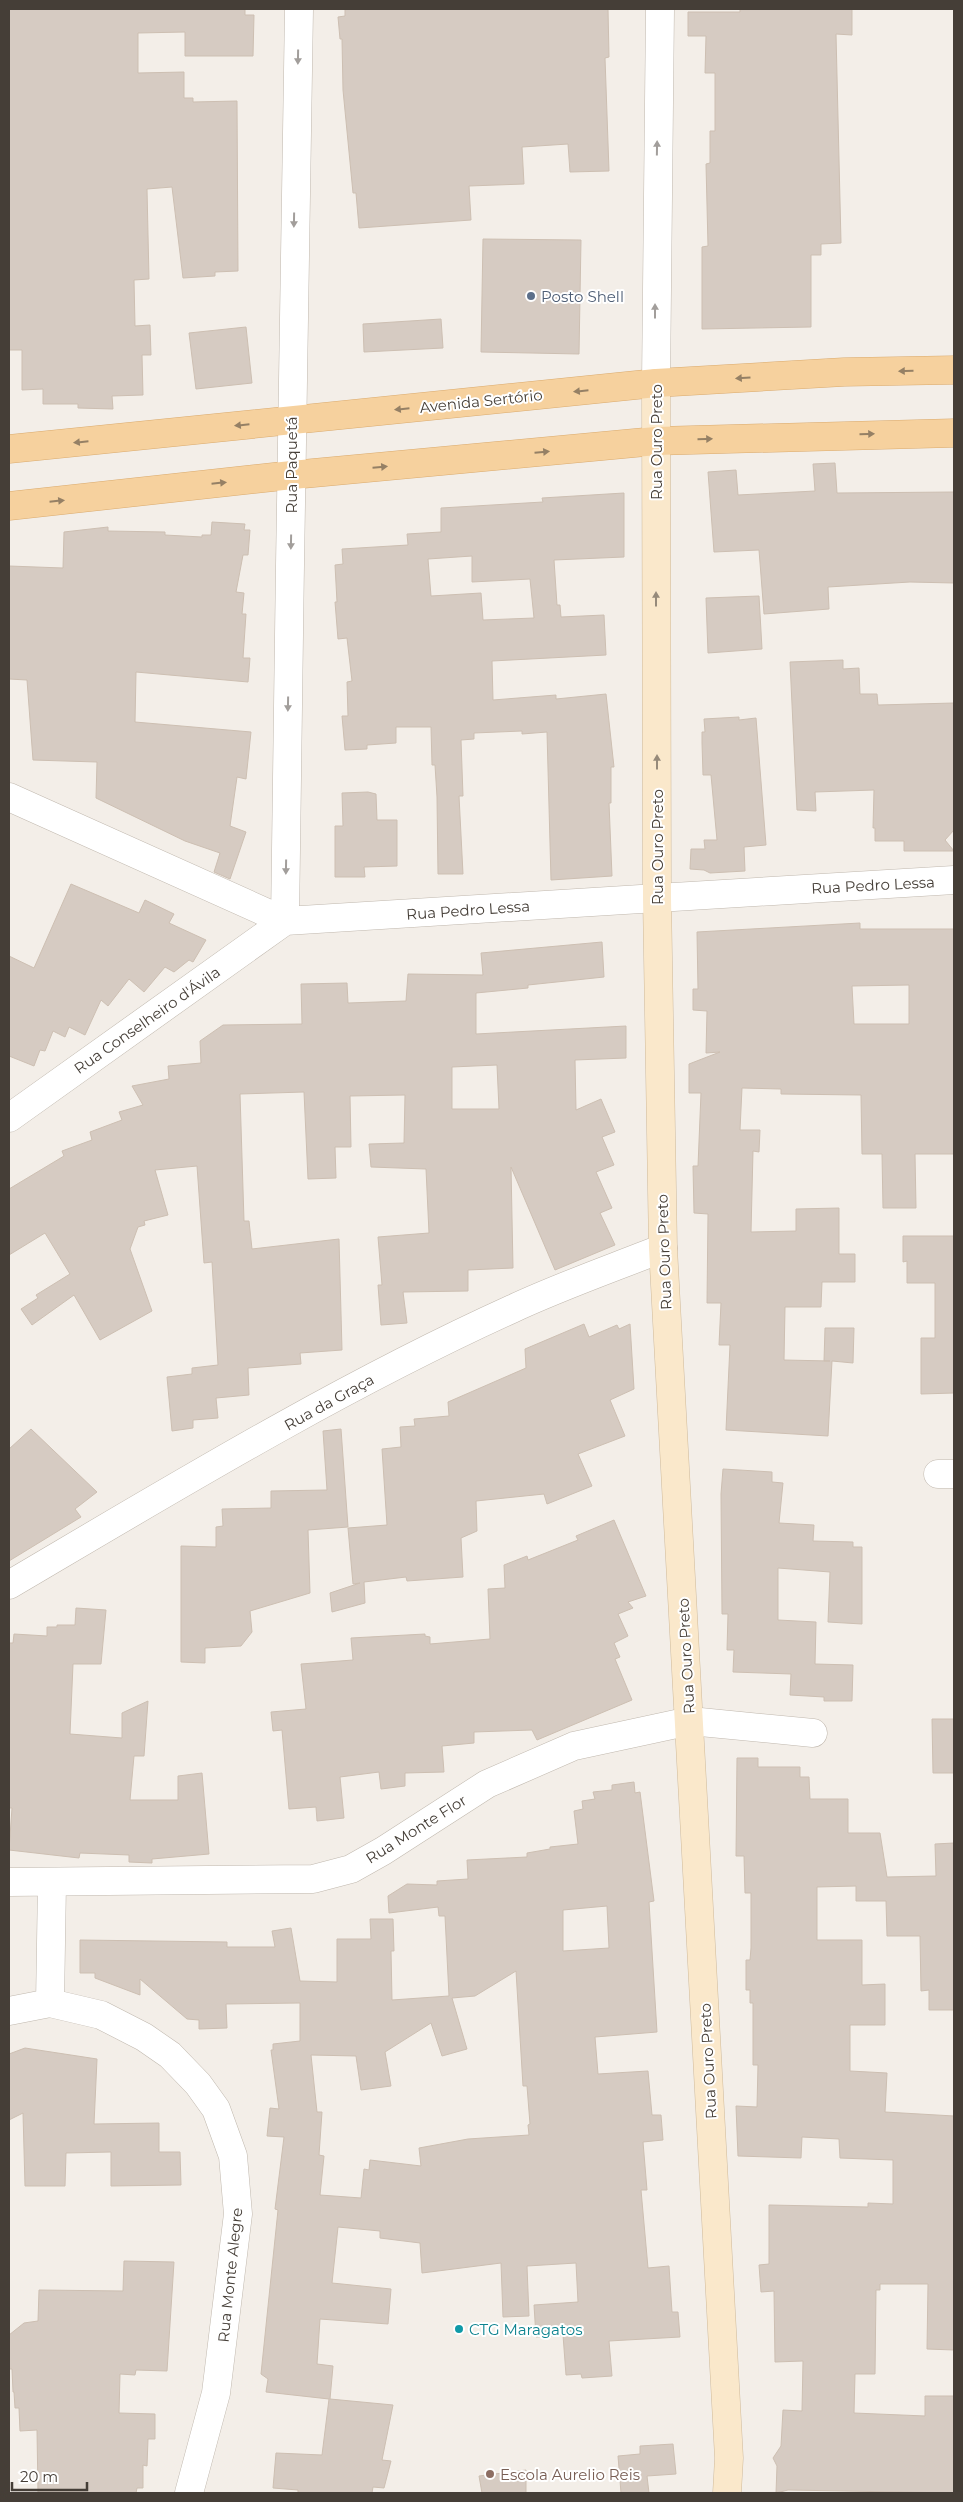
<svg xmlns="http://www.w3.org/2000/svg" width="963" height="2502" viewBox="0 0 963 2502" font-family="Montserrat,sans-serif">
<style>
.building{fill:#d6cbc2;stroke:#cdbfb2;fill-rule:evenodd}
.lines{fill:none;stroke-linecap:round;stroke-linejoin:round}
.minor-casing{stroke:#c0b8ae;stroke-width:29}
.tertiary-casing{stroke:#c0b8ae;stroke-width:29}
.secondary-casing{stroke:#cfba9b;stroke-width:29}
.primary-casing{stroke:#daab6f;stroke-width:29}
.minor{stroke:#fff;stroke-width:28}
.tertiary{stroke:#fff;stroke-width:28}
.secondary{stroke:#fae8cb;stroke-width:28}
.primary{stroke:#f6d19e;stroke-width:28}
.oneway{fill:#a29e9b}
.oneway2{fill:#958065}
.oneway3{fill:#968a7a}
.service-dot{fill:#5c6f8a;stroke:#fff;stroke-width:2}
.culture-dot{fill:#0f9aa8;stroke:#fff;stroke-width:2}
.education-dot{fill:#8d6e63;stroke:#fff;stroke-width:2}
.labels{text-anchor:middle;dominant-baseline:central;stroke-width:4;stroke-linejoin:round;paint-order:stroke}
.service-label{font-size:15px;fill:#4e5e75;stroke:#fff;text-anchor:start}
.street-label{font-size:15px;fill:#453e37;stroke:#fff}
.culture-label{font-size:15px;fill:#0d838f;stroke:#fff;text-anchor:start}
.education-label{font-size:15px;fill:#785e54;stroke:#fff;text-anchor:start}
</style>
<rect width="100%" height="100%" fill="#f3eee8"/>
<!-- building -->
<path class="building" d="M9 9H245V15H254L253 56H185V32L138 33V73L184 72V98H193V102L237 101 238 271 215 272V276L183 278 172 187 147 189 149 279 134 280 135 326 150 325 151 355H142L143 395 112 396 113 409 78 408V404H43V389L22 390V350H9Z
M345 9H608L609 57 605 58 609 171 570 172 568 144 522 147 524 184 469 186 471 220 359 228 356 193H353L343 90 342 39H340L338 17 345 16Z
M740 9H852V35L836 34 841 243 821 244V255H811V327L702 329V247L708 246 706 164 710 163V131H715V73H705L706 36H688V12H740Z
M483 239 581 240 579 354 481 352Z
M441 319 443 348 364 352 363 324Z
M246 327 252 383 196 389 189 333Z
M835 463 837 493 954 492V583L910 582 828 587 829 609 764 614 759 550 714 552 708 472 736 470 738 495 815 491 813 464Z
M624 493V557L554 560 557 605H560L561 617 604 615 606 655 492 661 493 700 556 695V699L606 694 614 767H611V803H609L612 876 551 880 547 732 522 734V731L474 733V739L461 740 463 796H459L463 874H438L437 797 435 765H432L431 727H396V743L367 745V749L345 750 342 716H348L347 682 352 681 347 638 338 639 335 602H337L335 565 343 564 342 549 408 545 407 534 441 532V508L543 502 542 498ZM472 556V582L530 579 534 618 483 620 481 593 431 596 428 559Z
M212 522 245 524 244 530H250L248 555H243L236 592 244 593 242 614H246L243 658H250L248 682 136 672 135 722 251 732 246 779 237 777 230 826 246 832 230 879 214 872 220 853 185 841 96 798 97 762 33 760 27 680 9 679V566L63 568 64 532 108 527V531L165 532V535L202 537V535H211Z
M759 596 762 649 708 653 706 598Z
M843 660V669L859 668 860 694H877L878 705 954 703V830L945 840 954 851H904V841H875V828H873L874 790 815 792 816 811 797 810 790 662Z
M739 717V720L756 718 766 845 744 847 745 871 710 873 704 870 690 869 691 849H705L704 840H717L711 775H703L702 743V732H705L704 719Z
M368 792 376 794 377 820H397V866L364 867 365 877H335V826H343L342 793Z
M71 884 139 913 145 900 174 914 169 923 206 940 193 962 189 960 174 972 165 967 144 992 129 979 108 1006 101 1000 85 1035 69 1027 65 1037 53 1031 45 1051 40 1050 34 1066 9 1056V956L34 968Z
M860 923V929H954V1154H915L916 1208H883L882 1154H862L861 1095 781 1094V1089L742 1088 740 1130H760L759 1152 753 1151 751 1232 796 1231V1209L839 1208V1254H855V1282H822L821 1307H785L784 1360 830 1361H824L825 1328H854L853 1363 832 1361 828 1436 726 1430 730 1345H719L721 1303H707L708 1214 694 1213 693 1166H698L701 1093H689V1064L720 1052 706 1053 707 1011 693 1010V989H698L697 932ZM909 985V1024H854L852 986Z
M602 942 604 977 528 985V988L476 993V1034L626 1026V1058L575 1060 576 1110 601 1099 615 1132 602 1137 614 1165 596 1172 612 1208 600 1213 615 1245 555 1270 511 1167 513 1268 468 1270V1291L403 1292 407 1323 381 1325 378 1285H382L378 1237 429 1233 426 1169 371 1167 369 1144 404 1143 405 1095 350 1096 351 1147H335L336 1178 308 1179 304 1092 240 1094 244 1221H249L252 1249 339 1239 342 1350 300 1353 301 1364 248 1368 249 1395 216 1398 218 1418 193 1420V1428L172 1431 167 1377 192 1374V1368L218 1365 212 1262 204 1263 197 1166 155 1170 168 1215 144 1221 145 1225 138 1227 130 1249 152 1311 100 1340 74 1295 32 1325 21 1309 38 1298 36 1295 70 1274 45 1233 9 1255V1189L64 1156 62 1151 92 1140 90 1132 122 1120 119 1112 143 1105 132 1086 169 1079 168 1066 201 1063 200 1041 223 1025 302 1024 301 984 347 983 348 1003 406 1001 408 974 483 975 481 953ZM497 1065 499 1109H452V1067Z
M903 1236H954V1393L921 1394V1338H935V1283H907V1261L903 1262Z
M584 1324 589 1337 617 1325 619 1329 630 1324 634 1389 610 1400 625 1436 578 1454 592 1486 547 1504 544 1494 476 1501 477 1531 461 1538 463 1577 407 1581 406 1577 364 1582 365 1603 332 1612 330 1593 360 1583 353 1584 348 1528 387 1525 382 1449 401 1447 400 1427 415 1426 414 1419 449 1416 448 1402 526 1368 525 1349Z
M31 1429 97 1492 75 1509 81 1517 9 1561V1449Z
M341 1429 348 1527 308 1530 310 1593 250 1611 252 1632 241 1646 205 1648V1663L181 1662V1546L216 1547V1527L223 1526 222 1509 271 1508V1491L327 1490 323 1431Z
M723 1469 772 1472V1482L783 1483 779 1523 814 1525 813 1541 853 1542V1547H862V1624L828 1622 830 1572 778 1568V1620L816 1622 815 1664 853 1665 852 1701H824V1697L790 1695 791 1674 733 1672 734 1650H727L728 1614H722L721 1494Z
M614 1520 646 1596 628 1602 633 1608 618 1614 628 1636 614 1643 620 1657 615 1659 632 1700 537 1740 532 1730 474 1732V1743L442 1746 444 1772 405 1773V1786L381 1789 379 1772 340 1777 344 1818 317 1821 316 1807 289 1809 282 1730 273 1731 271 1712 306 1709 301 1664 353 1660 351 1638 425 1634V1636L430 1637V1644L490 1639 488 1589 505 1588 504 1565 527 1556 528 1560 578 1540 576 1536Z
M76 1608 106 1610 101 1664H73L70 1734 122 1738V1713L148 1701 144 1756H134L130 1800H178V1776L202 1773 209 1854 152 1859V1863L129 1862V1855L80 1853 79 1858 9 1850 12 1808H9V1643H13L14 1634 47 1636V1627H57V1625H75Z
M932 1719H954V1773H933Z
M737 1758H758V1767H800V1777H809L810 1799H848V1833H880L887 1877 936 1876 935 1844 954 1843V2010H929V1990L921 1991 920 1936H887L886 1901H856V1886L817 1887V1940H862V1985L885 1984V2025H850V2071L887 2073 885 2112 954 2116V2350L927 2349 928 2284H880V2290H876L875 2374H855L854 2413 925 2416V2396H954V2493L788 2490 776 2493 777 2466 773 2458 781 2446 783 2410 802 2411 803 2361 775 2362 774 2291 761 2292 759 2265 769 2264V2205L868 2207V2203L893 2204V2160L840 2158 839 2139 802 2137 801 2158 738 2156 736 2106 757 2107 758 2065H753V2003H750V1990H746V1960H750L751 1948V1893H745L744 1856H736Z
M634 1782 635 1793 640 1792 654 1901 649 1902 657 2032 595 2037 598 2074 648 2071 652 2115H661L663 2140 643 2142 647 2190H641L648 2268 669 2266 672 2312H678L680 2337 609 2341 612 2376 582 2378 581 2374 566 2375 563 2335 536 2337 534 2305 578 2302 576 2263 527 2266 529 2316 503 2317 501 2263 422 2273 420 2243 380 2238V2231L338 2227 332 2283 391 2289 388 2324 320 2319 317 2364 333 2366 330 2399 393 2405 382 2460 391 2461 384 2488 373 2487 372 2493H298V2490L273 2488 276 2453 322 2455 329 2399 266 2392 268 2379 261 2374 278 2210 275 2209 284 2137 267 2136 270 2108 279 2109 271 2050H273V2044L300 2041V2003L226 2004 227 2028 199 2029V2020L187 2019 140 1979V1995L95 1978V1973H80V1940L227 1942V1947H275L272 1931 291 1928 300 1981 337 1982V1939H371L370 1919H393L394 1951H391L392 2000 449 1996 445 1916H439L438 1907 389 1913 388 1896 407 1884 437 1885V1881L468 1879 467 1860 527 1857V1853L550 1849V1847L578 1844 574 1811 583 1809 582 1801 595 1799 593 1792 612 1790V1785ZM607 1906 609 1948 563 1951V1910ZM516 1971 523 2086H527L530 2124 528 2125 529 2135 468 2139 419 2148 421 2166 370 2160 369 2170 364 2169 361 2198 320 2195 324 2156 319 2155 322 2112H317L311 2055 356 2056 361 2090 391 2086 385 2052 431 2023 442 2056 467 2049 452 1998 475 1996Z
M25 2048 97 2059 94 2124 159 2123V2152H180L181 2185 111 2186V2152L66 2153 65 2186H25L23 2113 9 2120V2054Z
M124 2261 174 2262 167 2371 136 2370 135 2375 120 2374 119 2413 155 2414V2439H148L147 2466 143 2465V2488H137L136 2493H38L37 2430 20 2431 19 2408H15L14 2392H13L12 2369H9V2335L24 2323 38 2321 39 2290 123 2291Z
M673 2444 676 2474 647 2476 649 2493H621L618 2456 640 2454V2446Z
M526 2470V2493H482L479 2476Z"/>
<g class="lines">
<defs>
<path id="minor" d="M9 797 285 921
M657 898 954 880
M938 1474H954
M9 1585C172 1489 340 1387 512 1309 561 1286 613 1268 663 1248
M9 1882 313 1879 351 1869 383 1851 487 1784 574 1746 690 1721 813 1733
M50 2003 52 1883
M9 2011 50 2003 101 2015 144 2037 170 2055 198 2084 216 2109 233 2156 238 2214 216 2393 189 2493"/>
<path id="tertiary" d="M656 383 660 9
M285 921C290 617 292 313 299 9
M285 921 657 898
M9 1118 285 921"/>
<path id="secondary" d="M656 383 657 898 663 1248 729 2458 727 2493"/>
<path id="primary" d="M9 449 656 383 844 372 954 370
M9 506 292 475 656 441 954 433"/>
</defs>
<!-- minor casing -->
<use href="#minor" class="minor-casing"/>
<!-- tertiary casing -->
<use href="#tertiary" class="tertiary-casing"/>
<!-- secondary casing -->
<use href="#secondary" class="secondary-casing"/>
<!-- primary casing -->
<use href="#primary" class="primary-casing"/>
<!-- minor -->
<use href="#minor" class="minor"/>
<!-- tertiary -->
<use href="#tertiary" class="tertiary"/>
<!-- secondary -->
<use href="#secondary" class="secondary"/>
<!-- primary -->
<use href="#primary" class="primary"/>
</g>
<!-- one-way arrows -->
<defs><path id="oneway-solid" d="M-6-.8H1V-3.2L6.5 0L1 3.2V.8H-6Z" transform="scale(1.25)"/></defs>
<g class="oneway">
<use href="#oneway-solid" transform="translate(298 57) rotate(91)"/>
<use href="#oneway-solid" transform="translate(657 148) rotate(-89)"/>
<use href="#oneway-solid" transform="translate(294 220) rotate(91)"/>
<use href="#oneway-solid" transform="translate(655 311) rotate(-90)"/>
<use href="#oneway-solid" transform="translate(291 542) rotate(91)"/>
<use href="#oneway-solid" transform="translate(288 704) rotate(91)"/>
<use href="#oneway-solid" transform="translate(286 867) rotate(91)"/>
</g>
<g class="oneway2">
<use href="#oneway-solid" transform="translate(906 371) rotate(179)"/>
<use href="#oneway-solid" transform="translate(743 378) rotate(176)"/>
<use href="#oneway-solid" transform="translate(581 391) rotate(174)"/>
<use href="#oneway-solid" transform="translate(402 409) rotate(174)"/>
<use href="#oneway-solid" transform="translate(242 425) rotate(174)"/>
<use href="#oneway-solid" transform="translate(867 434) rotate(-2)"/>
<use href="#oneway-solid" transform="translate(705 439) rotate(-2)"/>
<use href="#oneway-solid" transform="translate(81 442) rotate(174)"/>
<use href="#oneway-solid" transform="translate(542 452) rotate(-5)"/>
<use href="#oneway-solid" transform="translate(380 467) rotate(-5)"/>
<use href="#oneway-solid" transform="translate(219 483) rotate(-6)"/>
<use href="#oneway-solid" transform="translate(57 501) rotate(-6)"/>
</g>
<g class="oneway3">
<use href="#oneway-solid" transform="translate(656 599) rotate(-90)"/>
<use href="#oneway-solid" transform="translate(657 762) rotate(-90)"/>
</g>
<!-- markers -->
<circle class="service-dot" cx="531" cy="296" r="5"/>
<circle class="culture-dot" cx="459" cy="2329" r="5"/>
<circle class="education-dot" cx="490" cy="2474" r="5"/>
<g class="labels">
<!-- service labels -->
<g class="service-label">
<text x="541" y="296">Posto Shell</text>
</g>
<!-- street labels -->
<g class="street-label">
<text transform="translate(481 401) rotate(-6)">Avenida Sertório</text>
<text transform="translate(656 442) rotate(-90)">Rua Ouro Preto</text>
<text transform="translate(291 465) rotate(-90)">Rua Paquetá</text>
<text transform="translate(657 847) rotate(-90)">Rua Ouro Preto</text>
<text transform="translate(873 885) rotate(-3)">Rua Pedro Lessa</text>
<text transform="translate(468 910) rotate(-4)">Rua Pedro Lessa</text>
<text transform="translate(147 1020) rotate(-35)">Rua Conselheiro d'Ávila</text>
<text transform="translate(664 1252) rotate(-92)">Rua Ouro Preto</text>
<text transform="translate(329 1402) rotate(-29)">Rua da Graça</text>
<text transform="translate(686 1656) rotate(-93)">Rua Ouro Preto</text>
<text transform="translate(416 1829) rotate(-32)">Rua Monte Flor</text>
<text transform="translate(708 2061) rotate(-93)">Rua Ouro Preto</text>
<text transform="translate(230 2275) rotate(-84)">Rua Monte Alegre</text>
</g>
<!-- culture labels -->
<g class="culture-label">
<text x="469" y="2329">CTG Maragatos</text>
</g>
<!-- education labels -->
<g class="education-label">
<text x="500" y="2474">Escola Aurelio Reis</text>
</g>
</g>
<!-- border -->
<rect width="963" height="2502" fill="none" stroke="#453e37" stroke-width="20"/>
<!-- scale -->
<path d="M12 2482v8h75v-8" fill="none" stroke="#453e37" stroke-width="2.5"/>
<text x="20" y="2482" font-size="15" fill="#453e37" stroke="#ffffff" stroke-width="4" paint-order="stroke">20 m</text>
</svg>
